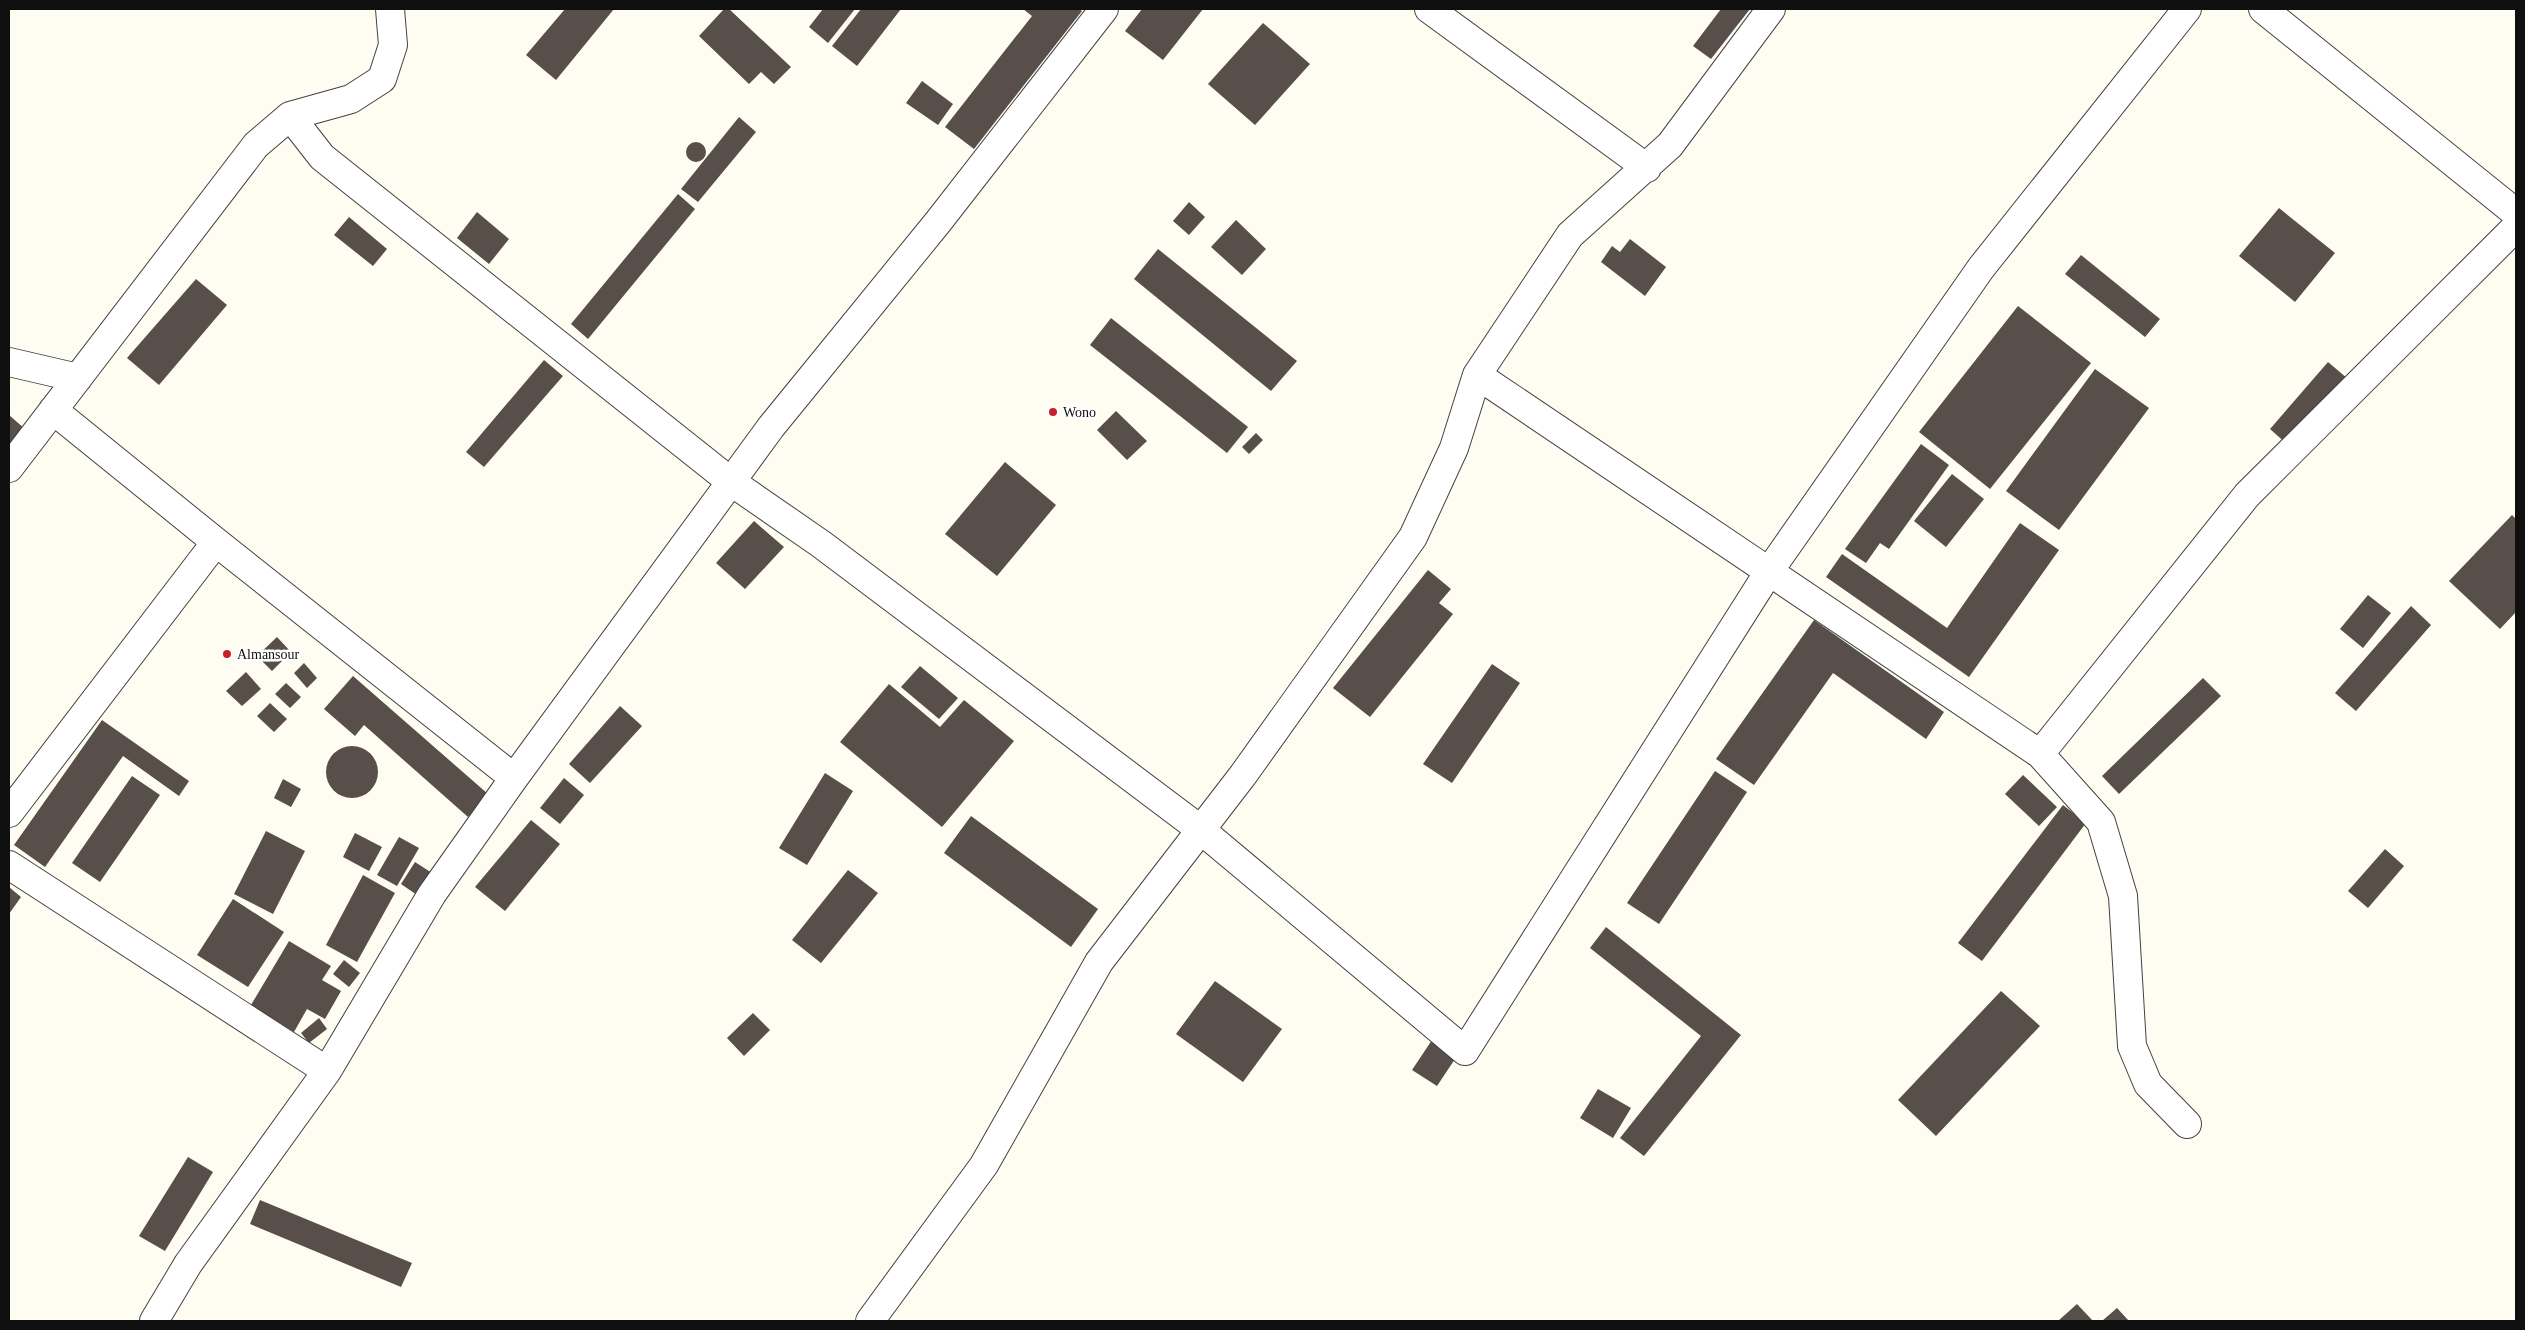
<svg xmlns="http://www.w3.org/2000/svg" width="2525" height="1330" viewBox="0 0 2525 1330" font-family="'Times New Roman',serif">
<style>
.building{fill:#584f4b}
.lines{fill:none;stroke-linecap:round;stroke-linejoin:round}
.street-casing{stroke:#424242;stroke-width:30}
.street{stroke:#fff;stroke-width:28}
.poi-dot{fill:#c6202d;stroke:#fff;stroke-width:2}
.labels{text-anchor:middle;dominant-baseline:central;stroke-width:5;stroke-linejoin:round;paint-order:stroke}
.poi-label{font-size:14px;fill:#0f0f0f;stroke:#fff;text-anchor:start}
</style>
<rect width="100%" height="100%" fill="#fffcf1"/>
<!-- building -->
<path class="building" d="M565 9H614L556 80 526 55Z
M724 9H729L791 67 774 84 761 72 749 84 699 36Z
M823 9H855L828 43 809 27Z
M861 9H901L857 66 832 46Z
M1023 9H1079L1082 11 974 149 945 127 1032 16Z
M1142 9H1203L1163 60 1125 31Z
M1721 9H1750L1711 59 1693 46Z
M1263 23 1310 64 1255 125 1208 84Z
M922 81 953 104 938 125 906 103Z
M739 117 756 132 698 202 681 189Z
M686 152a10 10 0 1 1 20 0a10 10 0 1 1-20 0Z
M678 194 695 209 588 339 571 324Z
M1189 202 1205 217 1189 235 1173 221Z
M2279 208 2335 253 2295 302 2239 256Z
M477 212 509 239 489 264 457 238Z
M349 217 387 249 373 266 334 235Z
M1236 220 1266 249 1242 275 1211 247Z
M1630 239 1666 267 1645 296 1601 262 1612 246 1620 252Z
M1158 249 1297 361 1271 391 1134 279Z
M2081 255 2160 319 2145 337 2065 274Z
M196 279 227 305 159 385 127 358Z
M2018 306 2091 363 1990 489 1919 432Z
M1111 318 1248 427 1227 453 1090 345Z
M544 360 563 376 484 467 466 452Z
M2328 362 2348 379 2289 446 2270 429Z
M2095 369 2149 408 2059 530 2006 491Z
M1116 411 1147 441 1127 460 1097 430Z
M9 415 25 429 9 448Z
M1256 433 1263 440 1249 454 1242 447Z
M1921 444 1949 465 1889 549 1880 543 1866 563 1845 549Z
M1005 462 1056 505 997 576 945 534Z
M1952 474 1984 499 1946 547 1914 521Z
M2512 515 2516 519V612L2500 629 2449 581Z
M754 521 784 547 745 589 716 563Z
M2020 523 2059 550 1969 677 1826 577 1842 554 1947 628Z
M1428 570 1451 589 1439 603 1453 614 1370 717 1333 688Z
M2368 595 2391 613 2363 648 2340 629Z
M2411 606 2431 625 2356 711 2335 693Z
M1814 620 1944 712 1926 739 1833 673 1754 785 1716 759Z
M277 637 291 652 272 671 257 656Z
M304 663 317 678 307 688 294 673Z
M1492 664 1520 683 1452 783 1423 764Z
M920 666 958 698 939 719 901 687Z
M246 672 261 689 242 706 226 691Z
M353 676 488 794 468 817 364 725 355 736 324 709Z
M2203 678 2221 696 2119 794 2102 776Z
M286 683 301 697 290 708 275 694Z
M889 684 940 727 964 700 1014 741 942 827 840 742Z
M270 703 287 719 274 732 257 716Z
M620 706 642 726 590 783 569 764Z
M102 720 189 781 179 796 123 756 45 867 14 845Z
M326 772a26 26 0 1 1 52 0a26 26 0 1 1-52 0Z
M1715 771 1747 792 1659 924 1627 903Z
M825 773 853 791 807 865 779 848Z
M2023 775 2057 807 2039 826 2005 794Z
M132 776 160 795 100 882 72 863Z
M564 778 584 795 560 824 540 808Z
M283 779 301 789 291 807 274 798Z
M2063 805 2086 823 1982 961 1958 943Z
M971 816 1098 909 1071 947 944 853Z
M531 820 560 844 505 911 475 887Z
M266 831 305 851 273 914 234 894Z
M355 833 382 847 369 871 343 857Z
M399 837 419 848 397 886 377 875Z
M2385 849 2404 866 2368 908 2348 891Z
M415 862 432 873 417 895 401 884Z
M848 870 878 893 821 963 792 940Z
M363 875 395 893 357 962 326 945Z
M9 887 21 897 9 914Z
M233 899 284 932 248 987 197 955Z
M1606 927 1741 1035 1644 1156 1620 1138 1701 1036 1590 948Z
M289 941 331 966 322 980 341 991 325 1019 307 1009 294 1032 251 1005Z
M344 960 360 973 349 987 333 974Z
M1215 981 1282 1029 1243 1082 1176 1034Z
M2001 991 2040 1026 1936 1136 1898 1100Z
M753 1013 770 1030 744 1056 727 1038Z
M319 1018 327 1029 309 1043 301 1033Z
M1436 1034 1461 1050 1437 1086 1412 1070Z
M1598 1089 1631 1108 1613 1138 1580 1118Z
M188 1157 213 1172 165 1251 139 1236Z
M260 1200 412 1263 401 1287 250 1224Z
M2077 1304 2093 1321H2058Z
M2117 1308 2129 1321H2102Z"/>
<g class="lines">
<defs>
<path id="street" d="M1429 9 1647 168
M2263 9 2516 213
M290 116 322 157 730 481 821 544 1201 830 1465 1051 1770 570 1981 268 2187 9
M9 362 78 378
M1477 375 2040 754 2101 822 2123 896 2132 1046 2148 1084 2187 1124
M53 410 216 542 514 778
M9 468 256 145 290 116 351 99 382 79 393 45 390 9
M2040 754 2247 495 2516 227
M9 813 216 542
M9 865 327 1071
M154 1321 188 1264 327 1071 432 894 514 778 771 427 938 222 1104 9
M870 1321 984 1165 1099 962 1243 775 1413 537 1454 448 1477 375 1570 235 1670 145 1771 9"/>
</defs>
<!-- street casing -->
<use href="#street" class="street-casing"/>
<!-- street -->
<use href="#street" class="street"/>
</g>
<!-- markers -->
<g class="poi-dot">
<circle cx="1053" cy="412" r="5"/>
<circle cx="227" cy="654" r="5"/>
</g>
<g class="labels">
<!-- poi labels -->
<g class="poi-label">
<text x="1063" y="412">Wono</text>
<text x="237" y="654">Almansour</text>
</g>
</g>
<!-- border -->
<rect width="2525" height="1330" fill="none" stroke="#0f0f0f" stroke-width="20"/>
</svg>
